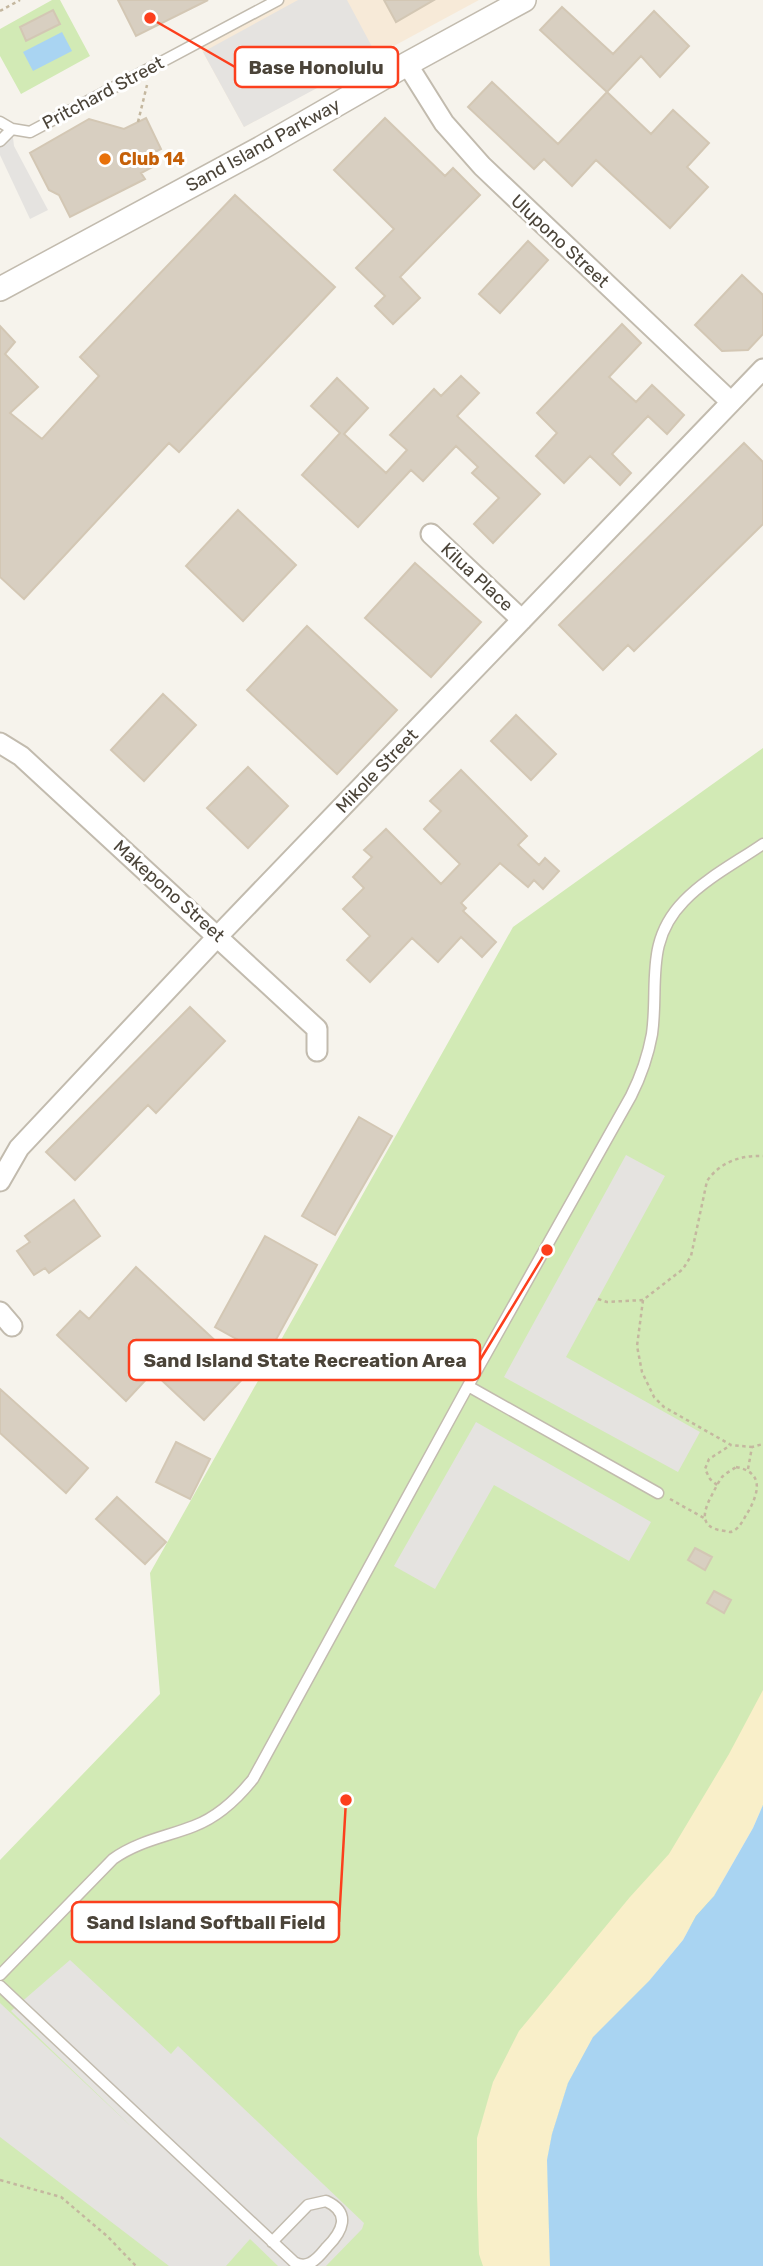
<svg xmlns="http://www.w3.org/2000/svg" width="763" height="2266" viewBox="0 0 763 2266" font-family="Rubik,sans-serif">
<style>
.commercial{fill:#f7ead8}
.green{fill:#d2eab5}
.sand{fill:#f9efc9}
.parking{fill:#e5e3e0}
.water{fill:#a9d4f2}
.building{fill:#d8cfc1;stroke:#d3c7b4;stroke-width:2}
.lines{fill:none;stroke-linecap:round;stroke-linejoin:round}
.service-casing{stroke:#c2bbae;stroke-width:13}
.minor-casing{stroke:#c2bbae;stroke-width:23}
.tertiary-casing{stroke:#c2bbae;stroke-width:26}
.path{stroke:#c4b79f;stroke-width:2.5;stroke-dasharray:3.5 3.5;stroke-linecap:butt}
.service{stroke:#fff;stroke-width:10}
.minor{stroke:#fff;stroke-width:19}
.tertiary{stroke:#fff;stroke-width:23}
.food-dot{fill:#e8710a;stroke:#fff;stroke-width:2.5}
.labels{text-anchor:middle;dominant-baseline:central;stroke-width:6;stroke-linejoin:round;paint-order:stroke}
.street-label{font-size:18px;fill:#4b4439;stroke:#fff}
.food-label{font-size:18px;font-weight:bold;fill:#c56008;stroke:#fff;text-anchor:start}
.leader{fill:none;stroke:#fc3f1d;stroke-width:2.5}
.callout-dot{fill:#fc3f1d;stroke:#fff;stroke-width:2.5}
.callout{fill:#fff;stroke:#fc3f1d;stroke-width:2.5}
.callout-label{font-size:19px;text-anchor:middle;font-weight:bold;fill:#4b4439}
</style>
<rect width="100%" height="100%" fill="#f6f3ec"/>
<!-- commercial -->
<path class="commercial" d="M278 0H479L244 127 198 43Z"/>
<!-- green -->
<path class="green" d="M52 0H60L90 56 21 94 0 56V29Z
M763 748V1805L714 1896 649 1981 594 2037 568 2083 552 2134 547 2160 550 2266H0V1860L160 1694 150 1573 513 927Z"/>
<!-- sand -->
<path class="sand" d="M763 1690V1805L753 1828 714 1896 696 1916 683 1940 649 1981 594 2037 568 2083 552 2134 547 2160 550 2266H483L479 2254 477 2195V2138L493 2082 519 2031 630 1897 669 1854 729 1754Z"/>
<!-- parking -->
<path class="parking" d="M298 0H347L377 56 244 127 203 52Z
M12 129 14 146 48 210 30 219 0 155V141Z
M626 1155 665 1176 566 1357 700 1432 678 1472 504 1377Z
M476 1422 651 1522 629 1561 494 1485 435 1589 394 1566Z
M70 1960 171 2054 178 2046 364 2223 362 2229 326 2266H278L250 2239 226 2266H169L0 2137V2003L137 2132 11 2011Z"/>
<!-- water -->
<path class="water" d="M62 32 72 51 33 71 23 52Z
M763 1805V2266H550L547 2160 552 2134 568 2083 593 2037 649 1981 683 1940 696 1916 714 1896 753 1828Z"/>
<!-- building -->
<path class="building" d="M118 0H208L136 36Z
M384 0H434L396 22Z
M562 7 613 54 654 11 689 46 660 77 641 56 607 92 540 30Z
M53 10 60 24 26 41 20 27Z
M492 82 558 144 607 92 651 134 673 110 709 143 687 167 708 187 670 228 596 160 572 186 544 159 534 169 468 107Z
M146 118 161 149 153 153 158 164 141 173 145 179 70 217 59 195 49 190 30 153 89 119 124 129Z
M385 118 445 176 453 168 480 195 400 277 420 298 393 324 375 306 385 296 356 268 394 229 334 170Z
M235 195 335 287 179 452 169 443 24 599 0 577V326L15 342 5 354 38 387 10 413 42 439 99 376 80 357Z
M528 241 548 260 500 313 479 294Z
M742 275 763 295V334L748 350 722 351 695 325Z
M622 324 641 343 609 377 636 402 652 385 684 415 667 434 648 416 612 454 631 473 620 485 590 456 564 483 536 456 557 433 537 413Z
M461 376 479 393 457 416 540 494 493 543 474 524 499 498 472 473 478 467 456 446 423 481 411 470 358 527 302 475 340 433 311 406 337 378 368 408 344 434 386 473 407 450 390 435 434 389 441 396Z
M744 443 763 462V524L634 651 628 645 603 670 559 625Z
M238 510 296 565 243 621 186 566Z
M415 563 481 622 431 677 365 618Z
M307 626 397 710 337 774 247 690Z
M163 694 196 725 144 781 111 750Z
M516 715 556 754 531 780 491 741Z
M248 767 288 806 248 848 207 808Z
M461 770 527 836 518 845 539 865 545 858 559 871 543 889 534 880 528 887 500 863 461 903 466 908 463 911 496 942 482 957 461 937 438 962 412 938 370 982 347 960 370 936 343 909 364 888 353 877 372 857 364 850 386 829 441 884 460 864 424 829 441 811 430 801Z
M190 1007 225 1041 156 1113 148 1105 75 1180 46 1152Z
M359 1117 392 1136 335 1235 302 1216Z
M74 1200 100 1236 49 1273 45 1268 34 1275 17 1251 30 1242 25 1236Z
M265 1236 317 1265 267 1356 215 1327Z
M136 1267 249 1372 204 1420 153 1372 126 1401 57 1335 80 1311 89 1319Z
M0 1389 88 1468 66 1493 0 1433Z
M176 1442 210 1459 190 1499 156 1482Z
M117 1497 166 1542 145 1564 96 1519Z
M695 1548 712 1557 705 1570 688 1560Z
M714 1591 731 1600 724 1613 707 1603Z"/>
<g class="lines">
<defs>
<path id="service" d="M0 122 12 129 30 132 278 0
M0 141 12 129
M468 1386 658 1493
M0 1975 113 1859C138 1841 166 1837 194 1826 218 1817 237 1799 253 1779L468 1386 631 1096C641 1076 648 1056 652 1034 659 984 644 942 684 901 706 878 737 862 763 844
M0 1986 294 2262C299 2265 304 2266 310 2263 317 2260 322 2253 327 2247 342 2232 352 2213 326 2201L308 2205 272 2242"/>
<path id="minor" d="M407 64 444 123 482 166 731 402
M431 534 522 620
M0 743 21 756 317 1029V1051
M0 1181 19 1148 218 936 763 369
M0 1312 12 1326"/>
<path id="tertiary" d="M0 289 261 148 407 64 524 0"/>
</defs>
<!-- service casing -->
<use href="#service" class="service-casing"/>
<!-- minor casing -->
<use href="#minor" class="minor-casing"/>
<!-- tertiary casing -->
<use href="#tertiary" class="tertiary-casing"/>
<!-- path -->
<path class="path" d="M0 11 20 0
M138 122 147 85
M598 1299 607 1302 643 1300 683 1269 691 1256 707 1181C720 1162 741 1155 763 1156
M643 1300 637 1346 642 1372 654 1397 664 1407 731 1445 752 1447
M736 1467C763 1472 760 1491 748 1512 744 1518 741 1526 735 1530 730 1533 730 1532 725 1531 696 1528 704 1509 714 1491 716 1487 719 1481 722 1477 726 1473 732 1470 736 1467Z
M748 1469 752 1447 763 1444
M717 1485 710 1479 705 1469 709 1459 731 1445
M670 1499 704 1518
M0 2180 61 2197 107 2236 136 2266"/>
<!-- service -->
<use href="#service" class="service"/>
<!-- minor -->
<use href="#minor" class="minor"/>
<!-- tertiary -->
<use href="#tertiary" class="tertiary"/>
</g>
<!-- markers -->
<circle class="food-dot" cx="105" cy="159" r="7"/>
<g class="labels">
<!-- street labels -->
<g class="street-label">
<text transform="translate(103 93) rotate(-28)">Pritchard Street</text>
<text transform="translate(263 145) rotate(-29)">Sand Island Parkway</text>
<text transform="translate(560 241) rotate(43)">Ulupono Street</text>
<text transform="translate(477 577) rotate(43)">Kilua Place</text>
<text transform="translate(377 771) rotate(-46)">Mikole Street</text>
<text transform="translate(169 891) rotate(42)">Makepono Street</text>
</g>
<!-- food labels -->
<g class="food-label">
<text x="119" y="159">Club 14</text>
</g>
</g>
<!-- callouts -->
<path class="leader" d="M150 18L235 67M547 1250L480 1360M346 1800L339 1922"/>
<g class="callout-dot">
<circle cx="150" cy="18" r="7"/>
<circle cx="547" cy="1250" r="7"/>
<circle cx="346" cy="1800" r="7"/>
</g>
<g class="callout">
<rect x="235" y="47" width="163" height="40" rx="7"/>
<rect x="129" y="1340" width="351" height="40" rx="7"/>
<rect x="72" y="1902" width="267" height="40" rx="7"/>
</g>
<g class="callout-label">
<text x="316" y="74">Base Honolulu</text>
<text x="305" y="1367">Sand Island State Recreation Area</text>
<text x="206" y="1929">Sand Island Softball Field</text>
</g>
</svg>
